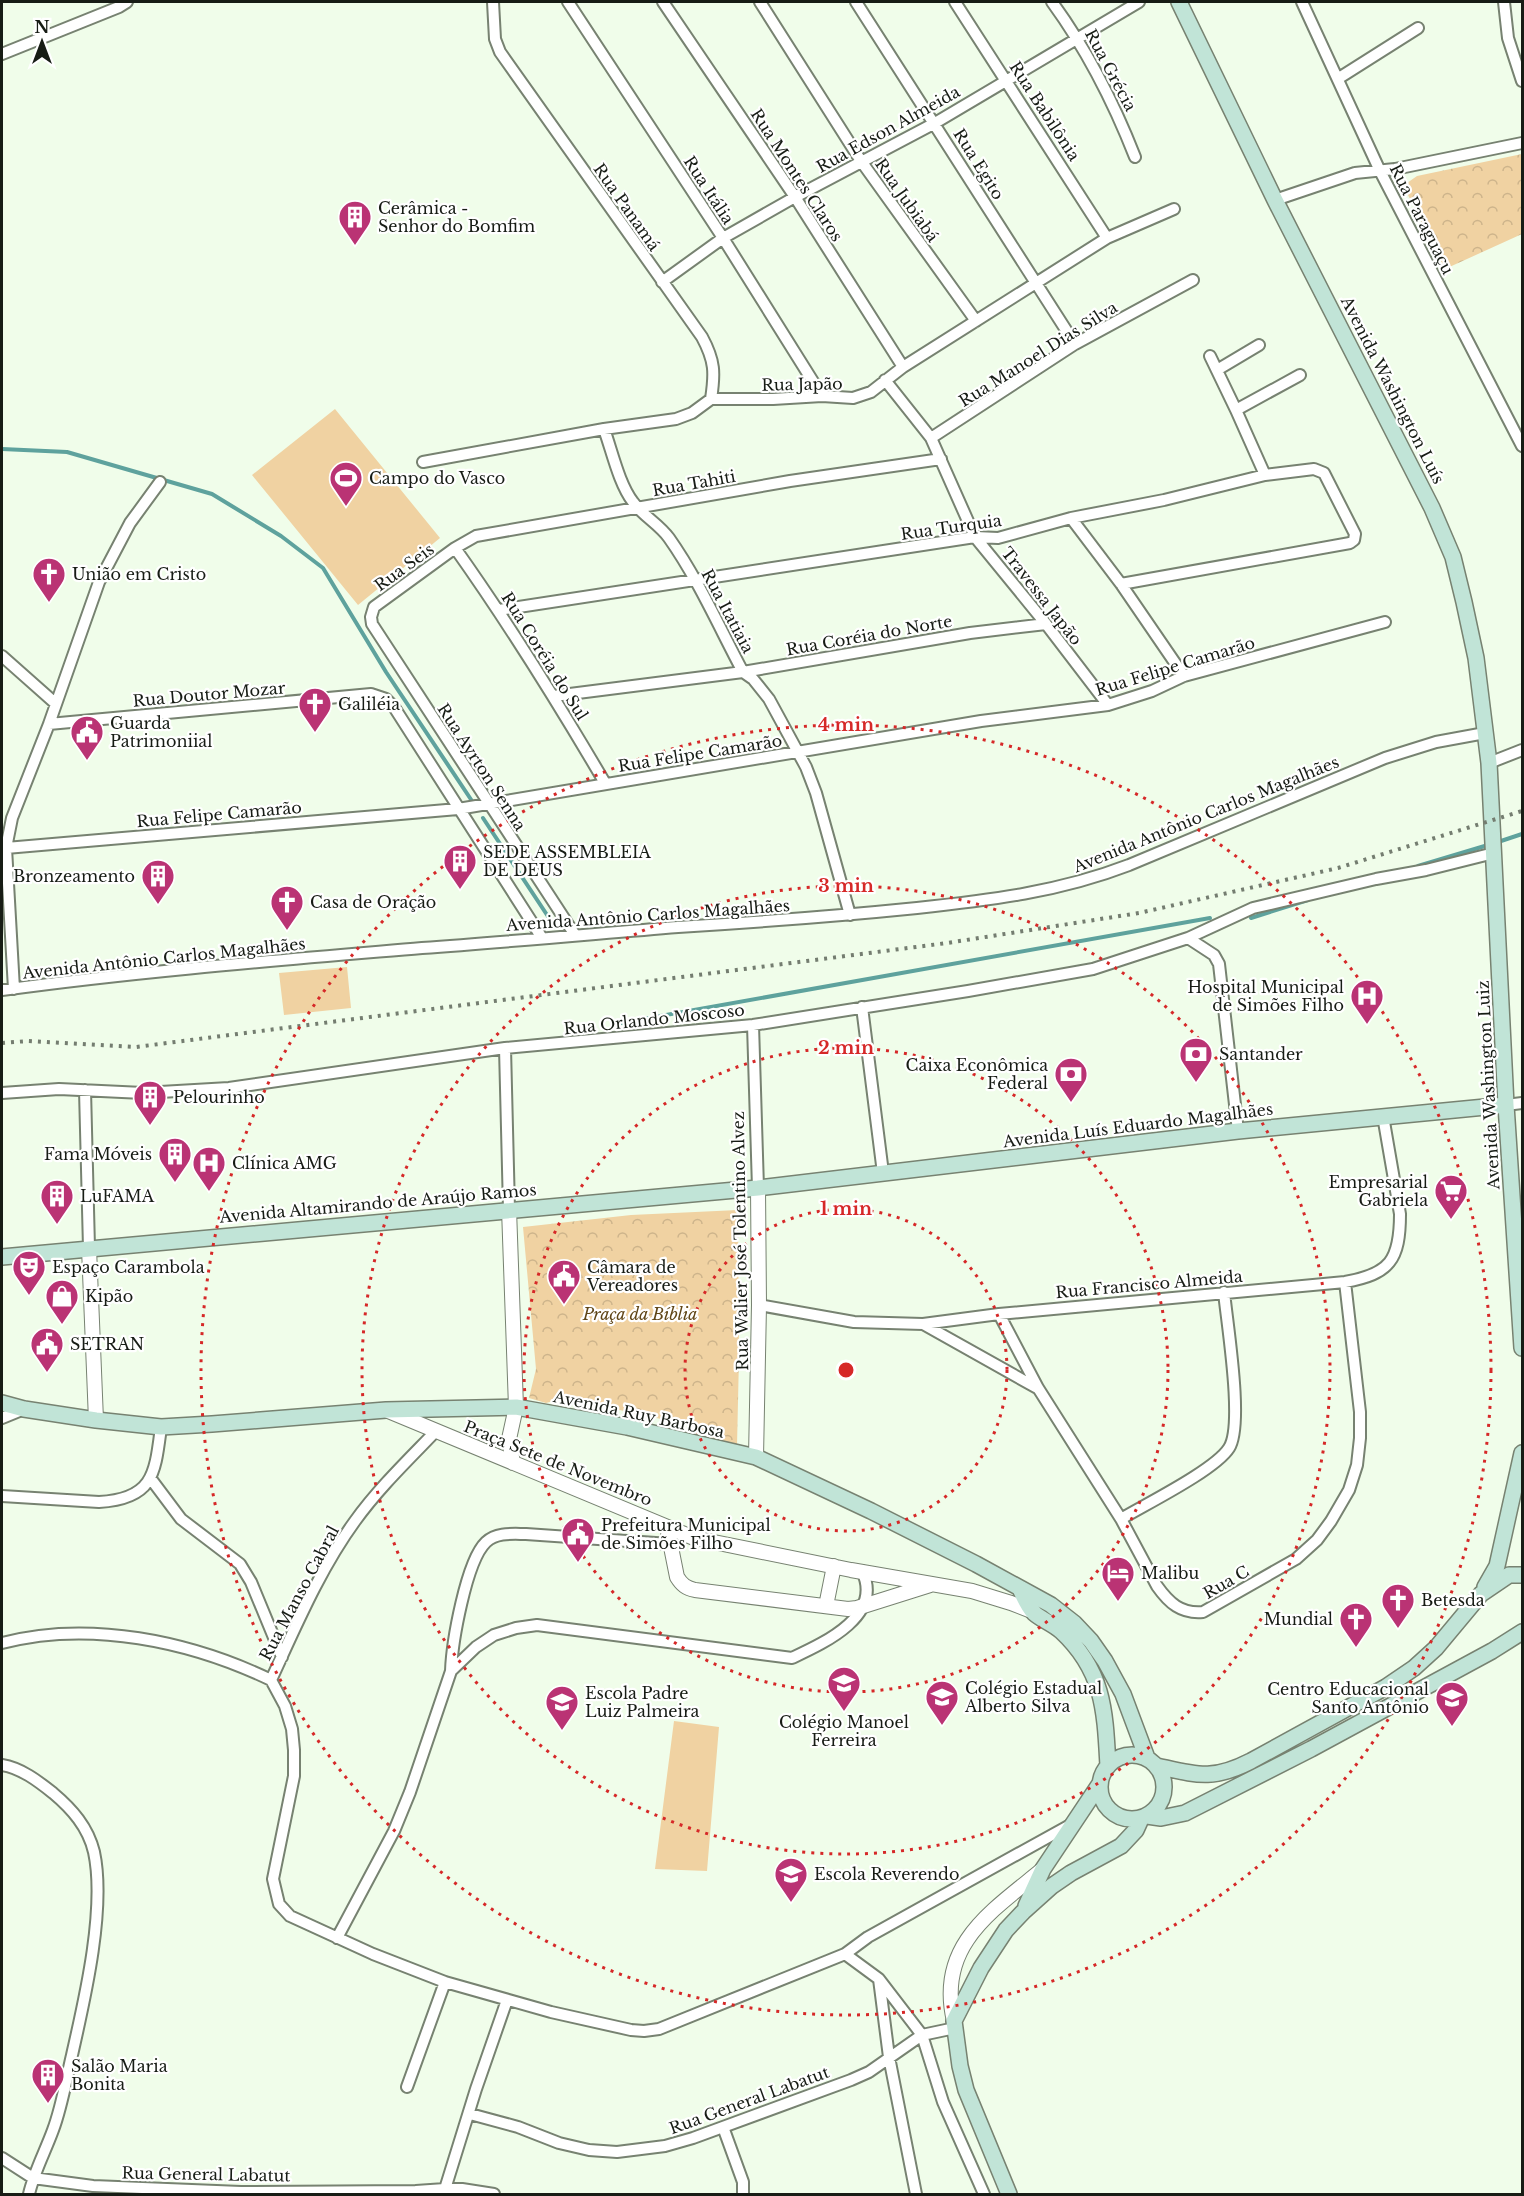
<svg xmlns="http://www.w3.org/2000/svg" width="1524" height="2196" viewBox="0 0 1524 2196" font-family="'Libre Baskerville',serif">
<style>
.green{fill:#f0d2a2}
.park{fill:url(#park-crowns)}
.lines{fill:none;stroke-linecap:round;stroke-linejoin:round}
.stream{stroke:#5ea29d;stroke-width:4}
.minor-casing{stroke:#778271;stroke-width:14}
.tertiary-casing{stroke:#778271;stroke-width:16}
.secondary-casing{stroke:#778271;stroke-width:18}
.minor{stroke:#fff;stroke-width:10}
.tertiary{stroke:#fff;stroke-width:14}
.secondary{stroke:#c1e4d7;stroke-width:15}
.rail{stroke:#747d70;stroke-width:4;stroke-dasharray:3 6;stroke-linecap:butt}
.ring{fill:none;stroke:#d62828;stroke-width:3;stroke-dasharray:3 6}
.labels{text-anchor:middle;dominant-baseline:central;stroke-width:4.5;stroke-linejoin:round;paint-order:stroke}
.street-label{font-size:16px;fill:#171c15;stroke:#fff}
.poi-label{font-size:16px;fill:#171c15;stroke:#fff;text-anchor:start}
.park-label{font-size:16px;font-style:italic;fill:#5f4516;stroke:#fff}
.centre{fill:#d62828;stroke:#fff;stroke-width:3}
.ring-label{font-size:18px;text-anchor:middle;font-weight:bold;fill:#d62828;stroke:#fff;stroke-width:4.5;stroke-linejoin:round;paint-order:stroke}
</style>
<defs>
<pattern id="park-crowns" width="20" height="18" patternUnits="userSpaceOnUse" patternTransform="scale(1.5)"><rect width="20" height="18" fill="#f0d2a2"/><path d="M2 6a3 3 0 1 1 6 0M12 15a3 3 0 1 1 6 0" fill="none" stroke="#cdb48b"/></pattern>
</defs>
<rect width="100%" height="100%" fill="#f0fdea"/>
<!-- green -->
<path class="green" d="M335 409 440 538 358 605 252 475Z
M347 967 351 1008 284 1015 279 973Z
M674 1721 719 1727 707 1871 655 1869Z"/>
<!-- park -->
<path class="park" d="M1522 154V234L1445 269 1406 191 1407 183 1417 176Z
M738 1210 739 1357 737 1446 715 1444 698 1427 564 1398 546 1403 529 1398 536 1369 523 1227 631 1215Z"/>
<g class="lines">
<!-- stream -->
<path class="stream" d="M2 449 67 452 212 494 281 536 323 568 386 672 472 801
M483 818 555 927
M1498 842 1522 834
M1418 866 1488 845
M1251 918 1308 900
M621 1023 1210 918"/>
<defs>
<path id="minor" d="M493 2 495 39 500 52 702 337C715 361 715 373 711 399
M568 2 723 238 822 396
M663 2 795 197 903 367
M760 2 861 161 976 321
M856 2 1075 344
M955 2 1107 238
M1052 2C1087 50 1113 101 1135 157
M1302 2 1380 171 1522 446
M1504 2 1508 38 1522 81
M2 54 119 7 127 2
M1339 78 1418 28
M1275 200 1355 173 1395 169 1522 143
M662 282 723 238 795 197 935 123 1139 2
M1210 356 1236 410 1265 475
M1217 370 1259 345
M885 380 931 438 975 537 1046 624 1108 705
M1236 410 1300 375
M604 429C612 451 619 484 633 502 643 516 659 524 669 538 698 579 719 627 743 672L753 679 769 699 806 767 816 793 850 915
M931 438 1075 344 1193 280
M423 462 604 429 676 419 692 413 711 399H773L822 396 853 398 871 392 903 367 1107 238 1174 209
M1071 518 1121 584 1184 676
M455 548C509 624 558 703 605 783
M499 610 975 537 998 538 1071 518 1164 500 1265 475 1314 469 1324 473 1355 534 1354 540 1350 543 1121 584
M2 656 55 703
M554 696 743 672 970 633 1046 624
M49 724 371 694 386 699 394 707 542 938
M1489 763 1522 750
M6 848 458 809 981 721 1108 705 1152 691 1184 676 1385 622
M575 935 372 624 371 617 374 607 455 548 476 536 790 481 941 459
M1188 938 1214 955 1219 964 1238 1131
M14 989 6 848 12 818 49 724 99 582 130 523 160 482
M2 990C141 971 281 960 422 948 507 942 593 934 678 927 758 922 838 916 917 908 991 900 1059 892 1129 865L1385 758 1436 742 1485 733
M862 1007 883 1173
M753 1025 758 1188
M505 1048 509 1209
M85 1090 89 1248
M2 1093 59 1089 143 1093 229 1088 505 1048 753 1025 968 991 1093 969 1188 938 1253 908 1376 879 1426 870 1494 853
M1506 1105 1522 1103
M759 1305 854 1322 923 1324 999 1314 1345 1282C1390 1274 1400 1260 1400 1214L1383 1116
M999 1314 1038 1388 1121 1519 1157 1586C1169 1603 1181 1614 1203 1612L1296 1559 1317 1540 1331 1521 1349 1490 1357 1465 1360 1438V1412L1345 1282
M923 1324 1037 1388
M2 1418 24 1409
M151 1479 181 1519 240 1564 251 1582 282 1657
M2 1496 99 1502C154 1499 155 1473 161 1427
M1121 1519C1146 1504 1215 1470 1229 1448 1244 1425 1227 1324 1224 1292
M2 1643C89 1620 190 1641 271 1680
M451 1671C452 1643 466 1561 486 1542 497 1532 513 1534 526 1534L670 1544
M271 1680 285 1706 292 1729 294 1750V1776L273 1879 279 1904 290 1916 373 1954 445 1982 551 2012 631 2030 644 2031 659 2029 845 1954 868 1937 1070 1825
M271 1680C296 1626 320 1569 355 1521 378 1489 407 1461 435 1432
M2 1765C21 1768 38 1781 53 1793 72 1809 88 1827 94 1852 106 1908 85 1998 72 2055 66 2080 62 2106 53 2130 45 2152 34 2172 29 2194
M337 1938 394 1831 410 1792 451 1671 476 1647 494 1635 516 1628 537 1625 792 1658C824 1643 884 1616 862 1571
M845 1954 879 1979 922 2035 955 2028
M879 1979 889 2057 916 2194
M407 2087 445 1982
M470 2114 518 2127 559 2143 589 2150 617 2152 665 2146 693 2138 851 2080 869 2072 922 2035 943 2102 984 2194
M723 2127 743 2182V2194
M2 2158 33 2178 93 2186 241 2192 416 2191 417 2194
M445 2189H462L494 2194
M416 2191 445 2189 476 2089 507 2000"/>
<path id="tertiary" d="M509 1209 516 1407 509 1439 513 1463
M89 1248 96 1420
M386 1410 694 1538 851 1570 972 1591 1011 1603 1034 1612
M756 1457 759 1305 758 1188
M667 1527 677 1577C682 1585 686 1588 695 1590L848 1609 857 1608 930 1585
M826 1606 834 1566
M954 2021C936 1945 992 1911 1043 1869"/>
<path id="secondary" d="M1179 2 1275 200 1432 508 1453 557 1464 602 1476 658 1489 763 1506 1105 1522 1348
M2 1257 758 1188 1238 1131 1506 1105
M2 1403 24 1409 96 1420 161 1427 212 1424 386 1410 516 1407 627 1427 756 1457 871 1511 976 1564 1051 1605 1074 1623 1091 1641 1105 1661 1123 1694 1147 1758
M1485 1587 1497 1566 1522 1453
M1020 1589C1024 1597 1028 1607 1034 1613 1042 1620 1053 1624 1061 1631 1104 1671 1105 1711 1108 1766
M1100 1787a32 32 0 1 1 64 0a32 32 0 1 1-64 0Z
M1157 1766C1197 1775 1212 1781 1251 1761L1386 1687 1414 1668 1436 1648 1481 1594 1509 1575H1522
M1147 1816 1161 1818 1185 1813 1311 1749 1492 1651 1522 1632
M1026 1906 1043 1869 1099 1785
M1009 2194 966 2090 960 2066 954 2021 981 1968 1006 1930 1023 1912 1052 1886 1071 1873 1121 1846 1136 1830 1141 1819"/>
</defs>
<!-- minor casing -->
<use href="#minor" class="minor-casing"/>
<!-- tertiary casing -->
<use href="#tertiary" class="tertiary-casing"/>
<!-- secondary casing -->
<use href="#secondary" class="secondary-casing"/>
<!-- minor -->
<use href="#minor" class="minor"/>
<!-- tertiary -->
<use href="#tertiary" class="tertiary"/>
<!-- secondary -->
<use href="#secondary" class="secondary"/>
<!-- rail -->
<path class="rail" d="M2 1043 28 1041 136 1047 947 943 1139 913 1338 868 1522 811"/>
</g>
<!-- distance rings -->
<g class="ring">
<circle cx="846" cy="1370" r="161"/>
<circle cx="846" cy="1370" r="322"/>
<circle cx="846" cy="1370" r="484"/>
<circle cx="846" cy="1370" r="645"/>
</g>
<!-- icons -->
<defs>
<symbol id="building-pin" viewBox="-11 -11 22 30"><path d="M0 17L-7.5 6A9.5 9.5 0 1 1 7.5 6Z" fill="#ba3374" stroke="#fff"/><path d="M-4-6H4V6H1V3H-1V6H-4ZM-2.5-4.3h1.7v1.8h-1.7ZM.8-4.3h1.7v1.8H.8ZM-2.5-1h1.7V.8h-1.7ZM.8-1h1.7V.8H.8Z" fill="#fff"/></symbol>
<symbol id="stadium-pin" viewBox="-11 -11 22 30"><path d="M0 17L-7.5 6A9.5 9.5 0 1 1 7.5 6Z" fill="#ba3374" stroke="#fff"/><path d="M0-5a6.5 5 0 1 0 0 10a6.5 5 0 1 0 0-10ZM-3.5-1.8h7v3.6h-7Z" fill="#fff"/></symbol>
<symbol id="church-pin" viewBox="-11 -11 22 30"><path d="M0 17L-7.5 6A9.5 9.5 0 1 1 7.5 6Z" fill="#ba3374" stroke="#fff"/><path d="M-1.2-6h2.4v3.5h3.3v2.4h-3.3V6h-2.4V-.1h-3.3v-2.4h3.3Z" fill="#fff"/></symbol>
<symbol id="civic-pin" viewBox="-11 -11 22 30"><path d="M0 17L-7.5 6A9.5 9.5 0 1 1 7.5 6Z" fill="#ba3374" stroke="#fff"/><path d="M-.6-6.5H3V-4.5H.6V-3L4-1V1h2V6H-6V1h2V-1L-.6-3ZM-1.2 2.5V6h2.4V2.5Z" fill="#fff"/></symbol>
<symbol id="hospital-pin" viewBox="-11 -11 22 30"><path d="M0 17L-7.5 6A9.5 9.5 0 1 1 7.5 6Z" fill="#ba3374" stroke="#fff"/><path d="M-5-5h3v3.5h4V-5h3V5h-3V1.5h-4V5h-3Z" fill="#fff"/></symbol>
<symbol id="bank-pin" viewBox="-11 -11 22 30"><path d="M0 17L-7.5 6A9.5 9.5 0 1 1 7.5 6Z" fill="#ba3374" stroke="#fff"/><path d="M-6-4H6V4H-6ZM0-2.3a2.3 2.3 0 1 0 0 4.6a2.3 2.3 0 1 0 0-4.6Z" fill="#fff"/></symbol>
<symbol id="supermarket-pin" viewBox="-11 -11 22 30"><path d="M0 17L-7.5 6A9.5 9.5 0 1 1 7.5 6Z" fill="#ba3374" stroke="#fff"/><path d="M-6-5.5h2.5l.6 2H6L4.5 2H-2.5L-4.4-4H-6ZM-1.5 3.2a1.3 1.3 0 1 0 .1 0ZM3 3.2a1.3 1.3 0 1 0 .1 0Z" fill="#fff"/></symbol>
<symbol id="theatre-pin" viewBox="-11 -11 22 30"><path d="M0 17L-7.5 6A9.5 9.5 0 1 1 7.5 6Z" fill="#ba3374" stroke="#fff"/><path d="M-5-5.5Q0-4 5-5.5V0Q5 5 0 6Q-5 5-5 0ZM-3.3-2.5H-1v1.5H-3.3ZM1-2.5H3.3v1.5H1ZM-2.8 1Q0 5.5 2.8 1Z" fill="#fff"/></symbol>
<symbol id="shop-pin" viewBox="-11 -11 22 30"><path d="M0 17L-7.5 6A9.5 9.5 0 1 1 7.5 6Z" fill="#ba3374" stroke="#fff"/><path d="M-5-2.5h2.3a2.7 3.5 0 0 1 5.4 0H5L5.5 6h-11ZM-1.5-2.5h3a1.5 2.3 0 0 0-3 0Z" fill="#fff"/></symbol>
<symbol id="hotel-pin" viewBox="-11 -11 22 30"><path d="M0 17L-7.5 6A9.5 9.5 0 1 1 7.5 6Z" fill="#ba3374" stroke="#fff"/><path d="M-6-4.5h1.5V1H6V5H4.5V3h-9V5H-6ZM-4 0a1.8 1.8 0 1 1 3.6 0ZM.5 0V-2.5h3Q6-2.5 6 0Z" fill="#fff"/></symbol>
<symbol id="school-pin" viewBox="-11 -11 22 30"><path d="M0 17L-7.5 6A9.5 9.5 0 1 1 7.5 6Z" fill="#ba3374" stroke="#fff"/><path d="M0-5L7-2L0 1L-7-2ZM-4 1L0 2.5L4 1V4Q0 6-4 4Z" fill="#fff"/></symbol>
</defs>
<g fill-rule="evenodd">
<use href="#building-pin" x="336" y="198" width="38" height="52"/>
<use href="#stadium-pin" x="327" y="459" width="38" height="52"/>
<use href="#church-pin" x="30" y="555" width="38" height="52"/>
<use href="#church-pin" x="296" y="685" width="38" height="52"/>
<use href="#civic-pin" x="68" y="713" width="38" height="52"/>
<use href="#building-pin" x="441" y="842" width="38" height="52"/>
<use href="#building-pin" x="139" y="857" width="38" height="52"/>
<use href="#church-pin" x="268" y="883" width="38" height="52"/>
<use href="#hospital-pin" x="1348" y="977" width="38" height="52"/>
<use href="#bank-pin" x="1177" y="1035" width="38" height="52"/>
<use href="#bank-pin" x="1052" y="1055" width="38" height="52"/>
<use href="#building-pin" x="131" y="1078" width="38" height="52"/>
<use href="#building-pin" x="156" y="1135" width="38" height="52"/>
<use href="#hospital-pin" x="190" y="1144" width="38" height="52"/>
<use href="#supermarket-pin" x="1432" y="1172" width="38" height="52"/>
<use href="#building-pin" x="38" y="1177" width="38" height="52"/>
<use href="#theatre-pin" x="10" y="1248" width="38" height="52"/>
<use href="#civic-pin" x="545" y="1257" width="38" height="52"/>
<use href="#shop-pin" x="43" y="1277" width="38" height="52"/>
<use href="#civic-pin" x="28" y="1325" width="38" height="52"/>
<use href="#civic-pin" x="559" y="1515" width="38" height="52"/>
<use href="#hotel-pin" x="1099" y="1554" width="38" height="52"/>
<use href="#church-pin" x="1379" y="1581" width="38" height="52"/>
<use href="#church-pin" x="1337" y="1600" width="38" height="52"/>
<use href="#school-pin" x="825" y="1664" width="38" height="52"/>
<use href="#school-pin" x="923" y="1678" width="38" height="52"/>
<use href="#school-pin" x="1433" y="1679" width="38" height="52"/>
<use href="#school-pin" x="543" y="1683" width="38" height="52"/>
<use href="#school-pin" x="772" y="1855" width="38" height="52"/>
<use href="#building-pin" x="29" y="2056" width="38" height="52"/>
</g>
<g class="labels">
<!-- street labels -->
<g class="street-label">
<text transform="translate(1111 70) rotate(62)">Rua Grécia</text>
<text transform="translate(1045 111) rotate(57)">Rua Babilônia</text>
<text transform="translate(888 129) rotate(-29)">Rua Edson Almeida</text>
<text transform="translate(979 164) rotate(58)">Rua Egito</text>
<text transform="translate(797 175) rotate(57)">Rua Montes Claros</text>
<text transform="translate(709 190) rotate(57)">Rua Itália</text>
<text transform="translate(907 200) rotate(55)">Rua Jubiabá</text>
<text transform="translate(627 207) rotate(55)">Rua Panamá</text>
<text transform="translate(1422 219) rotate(63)">Rua Paraguaçu</text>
<text transform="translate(1038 354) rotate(-32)">Rua Manoel Dias Silva</text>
<text transform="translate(802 384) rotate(-1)">Rua Japão</text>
<text transform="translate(1393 390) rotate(63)">Avenida Washington Luís</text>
<text transform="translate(694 483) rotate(-10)">Rua Tahiti</text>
<text transform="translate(951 527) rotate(-8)">Rua Turquia</text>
<text transform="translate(404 567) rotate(-36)">Rua Seis</text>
<text transform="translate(1042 596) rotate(52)">Travessa Japão</text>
<text transform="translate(728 611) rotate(62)">Rua Itatiaia</text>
<text transform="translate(869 635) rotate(-10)">Rua Coréia do Norte</text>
<text transform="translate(545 656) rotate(58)">Rua Coréia do Sul</text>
<text transform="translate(1175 666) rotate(-17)">Rua Felipe Camarão</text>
<text transform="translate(209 694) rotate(-5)">Rua Doutor Mozar</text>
<text transform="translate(700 753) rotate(-9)">Rua Felipe Camarão</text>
<text transform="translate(482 767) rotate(57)">Rua Ayrton Senna</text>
<text transform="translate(219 814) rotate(-5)">Rua Felipe Camarão</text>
<text transform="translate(1206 814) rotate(-22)">Avenida Antônio Carlos Magalhães</text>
<text transform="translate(648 915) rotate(-4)">Avenida Antônio Carlos Magalhães</text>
<text transform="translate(164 958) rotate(-6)">Avenida Antônio Carlos Magalhães</text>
<text transform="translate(654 1019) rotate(-6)">Rua Orlando Moscoso</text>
<text transform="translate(1488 1085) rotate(-93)">Avenida Washington Luiz</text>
<text transform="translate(1138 1125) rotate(-7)">Avenida Luís Eduardo Magalhães</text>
<text transform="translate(378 1203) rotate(-5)">Avenida Altamirando de Araújo Ramos</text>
<text transform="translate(740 1241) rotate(-91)">Rua Walier José Tolentino Alvez</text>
<text transform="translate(1149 1284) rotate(-5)">Rua Francisco Almeida</text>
<text transform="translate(639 1414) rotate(12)">Avenida Ruy Barbosa</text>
<text transform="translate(558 1463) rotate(22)">Praça Sete de Novembro</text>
<text transform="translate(1226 1582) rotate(-30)">Rua C</text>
<text transform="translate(299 1593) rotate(-62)">Rua Manso Cabral</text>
<text transform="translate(749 2100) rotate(-20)">Rua General Labatut</text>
<text transform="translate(206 2174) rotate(1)">Rua General Labatut</text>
</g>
<!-- poi labels -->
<g class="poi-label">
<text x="378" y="208">Cerâmica -<tspan x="378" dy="18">Senhor do Bomfim</tspan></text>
<text x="369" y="478">Campo do Vasco</text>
<text x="72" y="574">União em Cristo</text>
<text x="338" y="704">Galiléia</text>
<text x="110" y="723">Guarda<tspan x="110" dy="18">Patrimoniial</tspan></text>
<text x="483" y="852">SEDE ASSEMBLEIA<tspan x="483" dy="18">DE DEUS</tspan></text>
<text x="135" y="876" text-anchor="end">Bronzeamento</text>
<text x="310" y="902">Casa de Oração</text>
<text x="1344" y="987" text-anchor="end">Hospital Municipal<tspan x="1344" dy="18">de Simões Filho</tspan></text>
<text x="1219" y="1054">Santander</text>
<text x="1048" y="1065" text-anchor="end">Caixa Econômica<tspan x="1048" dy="18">Federal</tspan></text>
<text x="173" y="1097">Pelourinho</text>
<text x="152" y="1154" text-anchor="end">Fama Móveis</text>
<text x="232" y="1163">Clínica AMG</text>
<text x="1428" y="1182" text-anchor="end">Empresarial<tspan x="1428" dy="18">Gabriela</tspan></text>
<text x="80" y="1196">LuFAMA</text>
<text x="52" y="1267">Espaço Carambola</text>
<text x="587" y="1267">Câmara de<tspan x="587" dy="18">Vereadores</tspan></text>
<text x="85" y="1296">Kipão</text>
<text x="70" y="1344">SETRAN</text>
<text x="601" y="1525">Prefeitura Municipal<tspan x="601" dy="18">de Simões Filho</tspan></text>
<text x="1141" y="1573">Malibu</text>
<text x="1421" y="1600">Betesda</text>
<text x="1333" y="1619" text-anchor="end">Mundial</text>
<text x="965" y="1688">Colégio Estadual<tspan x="965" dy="18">Alberto Silva</tspan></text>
<text x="1429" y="1689" text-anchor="end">Centro Educacional<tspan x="1429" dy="18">Santo Antônio</tspan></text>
<text x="585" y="1693">Escola Padre<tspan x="585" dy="18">Luiz Palmeira</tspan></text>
<text x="844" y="1722" text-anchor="middle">Colégio Manoel<tspan x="844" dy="18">Ferreira</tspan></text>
<text x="814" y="1874">Escola Reverendo</text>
<text x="71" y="2066">Salão Maria<tspan x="71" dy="18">Bonita</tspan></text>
</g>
<!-- park labels -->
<g class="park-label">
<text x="640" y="1314">Praça da Bíblia</text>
</g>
</g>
<circle cx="846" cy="1370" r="9" class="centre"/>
<g class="ring-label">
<text x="846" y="731">4 min</text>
<text x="846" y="892">3 min</text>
<text x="846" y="1054">2 min</text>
<text x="846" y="1215">1 min</text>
</g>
<!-- border -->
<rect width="1524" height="2196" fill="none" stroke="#171c15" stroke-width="6"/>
<!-- north arrow -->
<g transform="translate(42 42)" stroke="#ffffff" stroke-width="4.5" paint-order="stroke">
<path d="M0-4.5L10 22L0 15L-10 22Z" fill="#171c15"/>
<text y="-9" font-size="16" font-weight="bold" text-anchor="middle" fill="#171c15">N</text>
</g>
</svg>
